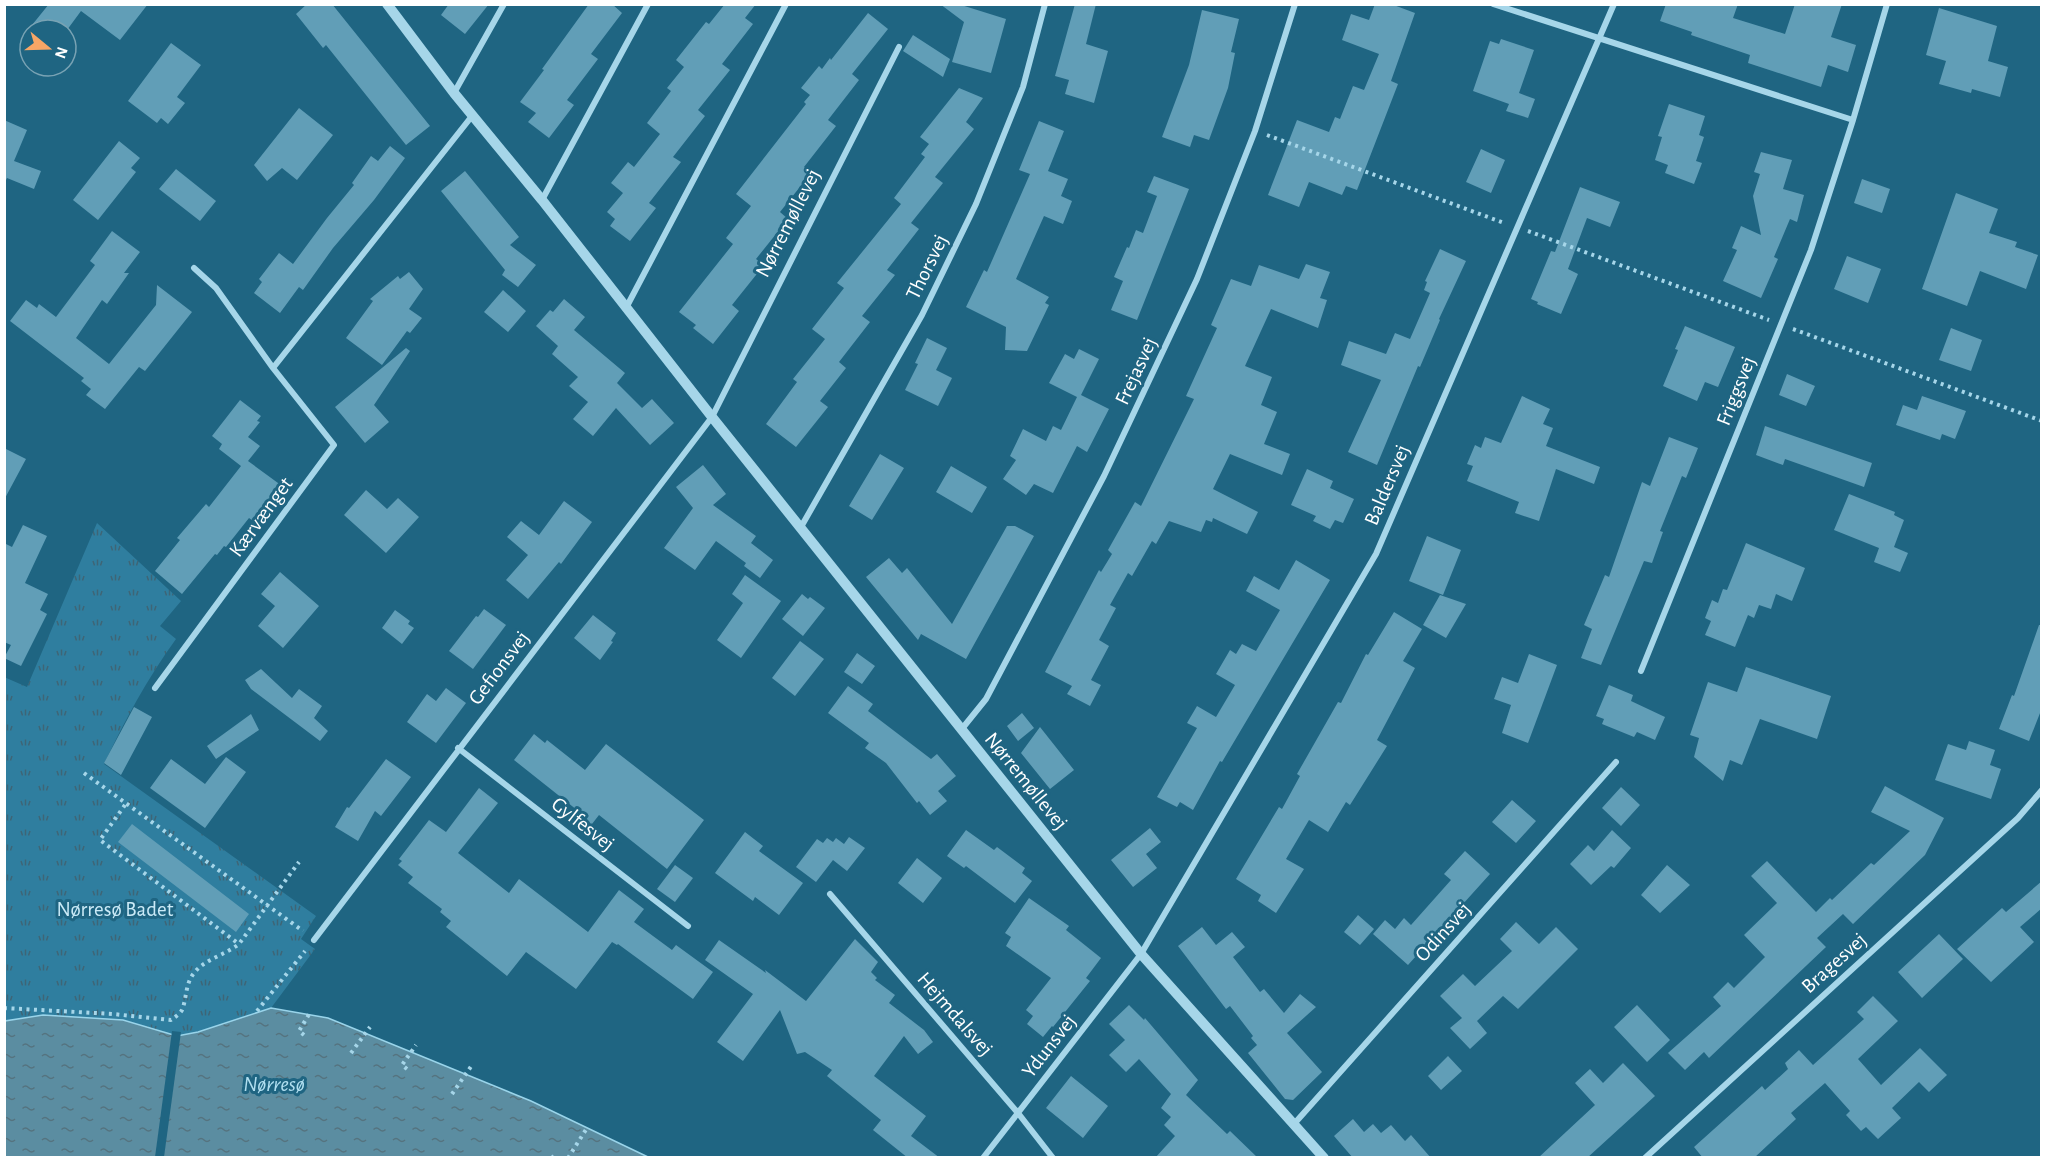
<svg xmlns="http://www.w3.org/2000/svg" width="2046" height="1162" viewBox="0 0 2046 1162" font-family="'Alegreya Sans',sans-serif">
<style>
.park{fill:url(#park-tufts)}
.water{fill:url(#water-ripples);stroke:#99d4ea;stroke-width:1.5}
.pier{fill:#1f6582}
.building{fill:#619eb7}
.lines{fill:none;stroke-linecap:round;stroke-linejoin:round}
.path{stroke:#a6d6e9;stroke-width:4;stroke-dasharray:3 4.5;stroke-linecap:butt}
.minor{stroke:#a6d6e9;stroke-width:6}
.tertiary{stroke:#a6d6e9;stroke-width:10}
.labels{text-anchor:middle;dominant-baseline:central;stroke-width:6;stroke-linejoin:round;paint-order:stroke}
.street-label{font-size:21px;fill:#fff;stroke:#1f6582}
.park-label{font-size:21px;fill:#caeaf7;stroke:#1f6582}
.water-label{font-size:22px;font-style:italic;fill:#b1dff0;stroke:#1f6582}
</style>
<defs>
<pattern id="park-tufts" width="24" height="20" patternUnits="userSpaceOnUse" patternTransform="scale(1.5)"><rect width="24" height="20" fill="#2f7e9f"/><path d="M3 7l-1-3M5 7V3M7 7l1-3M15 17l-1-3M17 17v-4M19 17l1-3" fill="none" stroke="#3e6576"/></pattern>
<pattern id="water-ripples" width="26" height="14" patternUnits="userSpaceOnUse" patternTransform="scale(1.5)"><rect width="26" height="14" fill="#5b8da1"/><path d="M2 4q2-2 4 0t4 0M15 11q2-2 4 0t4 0" fill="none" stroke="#55737f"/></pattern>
</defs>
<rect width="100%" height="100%" fill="#1f6582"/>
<!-- park -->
<path class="park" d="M97 523 181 601 160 626 176 639C147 679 125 720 104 764L316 916 301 939 315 949 271 1008 198 1032 177 1036 43 1015 5 1021 4 677 27 687Z"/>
<!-- water -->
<path class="water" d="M271 1008 328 1018 531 1101 648 1157 5 1158V1021L43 1015 123 1020 177 1036 198 1032Z"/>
<!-- pier -->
<path class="pier" d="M172 1031 181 1032 164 1157H155Z"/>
<!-- building -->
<path class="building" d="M49 4H148L120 40 81 11 67 30H28Z
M307 4H332L430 126 406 145 326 45 323 48 296 14Z
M449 4H489L465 34 441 15Z
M589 4H612L622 13 591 54 598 59 567 100 574 105 549 138 528 122 536 113 520 102 544 70 542 69Z
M725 4H756L745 18 753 24 722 64 730 70 698 110 705 116 673 157 681 162 649 203 656 208 630 241 610 226 615 219 607 212 623 193 611 183 628 162 634 167 660 134 647 123 671 91 667 88 684 67 676 60 706 22 709 24Z
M940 4H958L1006 19 991 73 952 62 964 22Z
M1075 4H1096L1086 44 1108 51 1094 103 1065 94 1069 80 1055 76Z
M1375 4H1391L1415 13 1391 81 1398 84 1357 190 1346 186 1342 195 1309 182 1299 207 1268 195 1297 120 1329 132 1335 117 1340 119 1353 86 1364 90 1379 54 1342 40 1351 14 1369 20Z
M1666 4H1738L1733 18 1785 34 1795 4H1842L1831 37 1856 45 1848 72 1828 65 1821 87 1748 63 1750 55 1691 35 1692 32 1660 21Z
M1939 8 1997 26 1988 61 2008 67 2000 97 1972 89 1971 93 1939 84 1946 61 1926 55Z
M1202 10 1239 19 1231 52 1235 53 1228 88 1209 140 1194 135 1190 147 1162 137 1189 65Z
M868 13 888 29 852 74 859 80 828 120 836 126 804 167 811 173 780 212 788 219 756 259 764 265 732 305 739 311 713 344 693 328 696 325 679 312 733 244 726 238 751 206 736 194 806 104 804 102 810 95 801 88 819 66 822 69 830 58 831 60Z
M913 35 950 59 943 77 903 51Z
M1501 39 1534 50 1519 93 1535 99 1528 118 1506 111 1509 104 1473 91 1490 41 1499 44Z
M171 43 201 65 177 97 185 103 168 124 161 118 157 123 128 101Z
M959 88 983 98 966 122 974 129 935 177 943 183 911 223 919 229 887 270 895 275 862 316 870 322 839 362 846 368 820 401 828 407 796 447 766 424 797 382 793 379 825 339 812 329 844 288 837 283 901 204 894 198 925 157 921 154 929 144 920 137Z
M1669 104 1705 116 1699 135 1704 137 1696 161 1702 163 1694 184 1665 173 1668 165 1655 160 1662 137 1658 136Z
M299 108 333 135 297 180 282 168 267 181 254 165Z
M4 120 27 130 14 161 41 171 34 189 7 178 4 184Z
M1039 121 1064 131 1048 171 1068 179 1061 196 1072 201 1063 224 1044 216 1016 279 1049 297 1045 303 1049 305 1027 351 1005 350 1006 327 966 307 984 270 987 272 1030 174 1019 170Z
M119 141 140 158 131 168 136 172 98 220 73 200Z
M390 146 405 158 374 200 333 248 303 290 299 287 280 313 254 293 262 282 259 279 279 253 293 264 327 218 354 185 352 183 371 156 378 161Z
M1481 149 1505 160 1491 193 1466 182Z
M1761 152 1792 160 1783 189 1804 195 1797 222 1790 219 1774 257 1778 259 1761 298 1723 281 1737 250 1732 248 1741 226 1761 235 1753 196 1760 174 1754 172Z
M176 169 216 201 200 221 159 189Z
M465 171 519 237 510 245 536 265 518 287 502 275 505 270 441 191Z
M1154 176 1189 189 1137 320 1111 310 1123 281 1114 277 1127 247 1129 248 1136 230 1143 233 1157 196 1147 192Z
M1862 179 1890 189 1882 213 1854 203Z
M1580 187 1620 202 1610 227 1587 218 1568 269 1578 274 1561 314 1537 304 1538 302 1531 299 1551 251 1555 252Z
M1956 193 1998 209 1989 233 2017 242 2015 247 2038 255 2026 289 1980 271 1967 306 1922 289Z
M112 231 140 252 124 273H129L107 304 102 300 76 338 109 364 156 305 157 285 192 312 145 371 139 367 105 409 86 395 91 389 81 381 84 378 10 321 26 300 37 308 39 304 56 317 95 265 90 261Z
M1440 249 1466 261 1439 319 1440 320 1420 367 1418 366 1377 465 1348 452 1381 380 1341 365 1349 341 1386 354 1395 333 1410 339 1430 293 1424 290 1427 282 1425 281Z
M1847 256 1881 269 1868 303 1834 289Z
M1306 264 1330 272 1320 298 1327 300 1318 328 1271 309 1245 366 1272 377 1261 405 1277 412 1264 444 1290 454 1282 475 1230 454 1213 489 1258 512 1247 534 1213 518 1212 522 1206 520 1201 532 1169 521 1156 544 1152 541 1132 576 1128 573 1110 605 1116 608 1099 640 1109 646 1091 680 1101 685 1090 706 1067 694 1072 686 1045 672 1099 570 1101 572 1112 554 1108 550 1135 502 1141 506 1194 399 1186 396 1217 328 1211 325 1231 279 1251 286 1259 265 1299 279Z
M409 272 423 289 409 309 422 318 410 333 407 331 382 365 346 338 373 301 370 299 398 276 400 279Z
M503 290 526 311 508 332 484 312Z
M564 299 585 317 574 330 625 373 617 383 642 408 652 399 674 423 650 445 616 408 593 436 573 419 588 402 569 386 578 377 552 354 558 346 536 326 550 310 553 312Z
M1685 326 1735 347 1718 387 1705 382 1697 401 1663 386 1678 350 1675 349Z
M1951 328 1982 340 1971 371 1939 360Z
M927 338 947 348 936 370 952 378 938 406 905 390 918 364 915 363Z
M406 348 410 351 374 405 389 422 365 443 335 407Z
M1079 349 1099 359 1081 395 1109 409 1087 452 1077 446 1053 493 1034 484 1026 495 1003 479 1016 460 1010 456 1023 429 1046 441 1053 426 1061 430 1077 397 1049 383 1065 354 1074 359Z
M1787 374 1815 386 1806 406 1779 395Z
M1522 396 1550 409 1543 424 1553 428 1546 446 1600 467 1594 484 1556 469 1539 521 1515 513 1519 502 1467 481 1473 466 1467 464 1475 445 1481 448 1485 437 1501 443Z
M1922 396 1966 411 1955 439 1942 434 1940 440 1896 425 1903 405 1917 410Z
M240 400 261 416 257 421 260 422 248 437 260 446 248 461 289 491 260 526 249 518 226 547 224 546 217 555 215 554 182 594 155 571 180 540 177 538 206 504 209 507 241 466 219 449 222 444 212 436Z
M1765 426 1872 463 1864 487 1785 459 1783 465 1756 455Z
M1669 437 1698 448 1686 478 1682 476 1660 531 1663 532 1652 563 1644 561 1601 665 1581 658 1592 629 1584 625 1605 575 1609 577 1642 482 1650 486Z
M4 448 26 459 4 500Z
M880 454 904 468 872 520 849 506Z
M703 465 726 494 713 505 756 536 751 543 773 560 760 578 744 566 746 563 716 541 695 570 664 548 693 508 676 487Z
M951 466 987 487 972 513 936 492Z
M1307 469 1333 481 1330 488 1354 499 1343 523 1335 520 1330 529 1313 521 1316 516 1291 505Z
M366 490 387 509 398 498 419 517 386 553 344 515Z
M1849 494 1895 512 1894 515 1904 520 1894 547 1908 553 1900 572 1874 562 1879 548 1834 530Z
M564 501 592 522 561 564 559 562 528 599 506 580 528 555 507 537 521 521 539 535Z
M23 525 47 536 25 583 48 594 40 610 47 614 21 666 4 658 11 645 4 642V543L12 547Z
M1007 526H1015L1034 536 966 659 921 634 918 640 866 577 889 558 902 573 907 568 952 624Z
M1427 536 1461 550 1443 595 1409 581Z
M1746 543 1805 568 1792 601 1776 594 1771 609 1759 605 1754 618 1748 615 1735 647 1705 635 1711 621 1705 618 1712 600 1718 603 1723 589 1727 590Z
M1296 560 1330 580 1222 762 1220 761 1193 810 1180 802 1177 807 1157 797 1197 728 1187 723 1197 706 1216 717 1235 685 1216 674 1230 650 1236 654 1242 644 1256 651 1280 610 1246 591 1254 576 1279 590Z
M280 572 319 606 283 648 258 626 275 606 261 594Z
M745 575 781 601 741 658 717 640 743 603 732 594Z
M802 594 808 599 810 597 825 608 803 636 782 619Z
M1440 595 1466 604 1446 638 1423 625Z
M484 609 506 625 473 669 449 651 476 616 478 617Z
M395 610 410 621 408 624 414 628 402 644 382 628Z
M1394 612 1422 629 1403 661 1415 668 1377 740 1387 746 1350 805 1346 802 1328 832 1309 820 1286 859 1304 869 1276 913 1258 901 1261 895 1236 879 1279 807 1282 809 1300 776 1297 774 1338 702 1341 703 1366 654 1368 655Z
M593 615 616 633 611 641 613 642 600 660 574 638Z
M2039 625H2042V708L2029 741 1999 729 2012 695 2014 696Z
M800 641 824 659 795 696 772 678Z
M857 653 875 666 862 684 844 672Z
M1529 654 1557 665 1528 743 1502 733 1511 705 1494 699 1502 677 1518 683Z
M1746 667 1831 696 1817 739 1760 719 1742 765 1730 760 1723 781 1694 757 1699 738 1690 735 1708 682 1737 692Z
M261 669 292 698 299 689 322 706 314 718 328 731 320 741 251 689 245 680Z
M1609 685 1633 695 1631 701 1665 717 1655 740 1637 732 1634 737 1602 724 1604 719 1596 716Z
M848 686 873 704 868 711 931 759 937 754 956 776 938 791 947 801 930 815 919 801 917 803 886 763 865 748 869 743 828 713Z
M446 688 466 703 436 743 407 722 427 694 436 701Z
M134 707 152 717 121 775 104 763Z
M1022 713 1034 728 1018 741 1007 726Z
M251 714 259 730 216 759 207 746Z
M1040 727 1074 770 1050 789 1021 753Z
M534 734 545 743 547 740 585 770 606 744 704 820 667 869 599 815 585 833 569 821 577 810 514 760Z
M1969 741 1995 750 1990 765 2001 769 1991 799 1935 780 1948 744 1966 750Z
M226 757 246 772 205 828 150 788 171 759 205 784Z
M386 759 411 777 381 816 375 811 358 841 335 827 347 807 349 808Z
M1885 786 1944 818 1925 855 1853 924 1843 914 1817 938 1826 947 1709 1058 1704 1052 1685 1070 1668 1053 1721 1006 1713 997 1728 982 1734 988 1765 957 1744 935 1777 903 1751 876 1767 861 1816 912 1830 898 1832 900 1871 863 1874 865 1910 831 1871 812Z
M1621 787 1640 805 1621 826 1602 808Z
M479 788 498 803 458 853 509 893 519 879 588 932 619 890 644 909 634 922 672 950 676 945 713 972 693 999 618 944 617 945 612 942 576 989 526 952 507 976 446 927 451 921 440 912 442 909 408 883 413 877 398 865 402 861 399 859 429 820 446 832Z
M1512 800 1536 821 1516 843 1492 822Z
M132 824 249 914 236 932 118 842Z
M1150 828 1161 842 1146 854 1157 868 1133 887 1111 860Z
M966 830 994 850 997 847 1025 868 1022 873 1032 881 1015 903 966 866 964 868 947 856Z
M1612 830 1631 848 1614 868 1611 866 1591 885 1570 864 1588 845 1594 851Z
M745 832 763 846 759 851 803 883 779 915 755 897 753 901 715 873Z
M849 837 865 848 847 871 833 860 816 882 796 867 817 839 823 843 827 838 833 842 836 838 844 844Z
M1465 851 1490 874 1408 965 1373 934 1385 920 1395 929 1404 918 1411 925 1451 880 1444 874Z
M917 858 942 878 923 903 898 883Z
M675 865 693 878 675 902 657 889Z
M1667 865 1690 885 1660 913 1641 895Z
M2042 881V908L2020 927 2034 942 1991 982 1957 949 2002 908 2006 912Z
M1029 898 1069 926 1066 930 1101 958 1086 978 1090 981 1053 1027 1052 1026 1043 1037 1027 1024 1033 1016 1026 1010 1051 978 1006 946 1011 937 1005 933Z
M1358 915 1374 929 1360 945 1344 932Z
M1516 922 1539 944 1556 927 1578 949 1518 1009 1503 996 1477 1021 1487 1033 1470 1049 1450 1028 1462 1018 1440 996 1463 974 1475 986 1512 951 1500 939Z
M1202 927 1216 945 1232 932 1245 947 1233 957 1260 992 1264 989 1284 1013 1300 994 1316 1007 1287 1033 1322 1072 1293 1100 1285 1099 1248 1053 1257 1045 1251 1038 1253 1036 1230 1006 1226 1009 1178 946Z
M1939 934 1963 959 1922 998 1898 972Z
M855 939 878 962 871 972 877 978 875 980 895 995 889 1003 924 1030 933 1042 918 1054 904 1036 874 1076 926 1116 911 1136 940 1158H908L873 1130 881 1120 827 1076 832 1070 805 1052 797 1054 780 1010 743 1061 717 1042 753 994 705 960 719 940 766 973 765 970 806 1001Z
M1873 996 1898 1021 1858 1059 1881 1085 1920 1048 1947 1075 1929 1092 1919 1082 1892 1108 1901 1118 1878 1139 1866 1127 1861 1131 1846 1115 1850 1111 1825 1083 1791 1113 1796 1119 1754 1158H1703L1694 1147 1762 1086 1765 1090 1788 1069 1785 1063 1799 1050 1813 1065 1864 1019 1857 1012Z
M1129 1005 1144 1020 1145 1018 1198 1080 1186 1095 1227 1134 1230 1131 1258 1158H1155L1175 1136 1164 1125 1171 1117 1161 1108 1171 1094 1139 1059 1126 1072 1109 1055 1125 1040 1109 1024Z
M1637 1005 1670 1040 1647 1062 1614 1027Z
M1448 1056 1462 1071 1441 1090 1428 1076Z
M1623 1063 1655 1096 1587 1158H1538L1595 1105 1575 1083 1590 1069 1603 1083Z
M1071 1076 1108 1106 1083 1138 1046 1108Z
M1353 1119 1364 1132 1373 1124 1381 1133 1391 1125 1405 1141 1411 1135 1431 1158H1353L1334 1136Z"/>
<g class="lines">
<!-- path -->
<path class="path" d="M1267 135 1504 223
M1528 231 1769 320
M1793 329 2042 421
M84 773 303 931
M125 805 100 840 239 944
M4 1008 113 1014 171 1020C175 1017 180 1014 182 1010 187 998 185 984 194 973 205 959 225 955 239 944L299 862
M257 1011 305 951
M304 1035 299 1031 311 1011
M351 1053 370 1027
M407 1069 402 1065 416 1045
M452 1094 472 1065
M551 1156 553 1158
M568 1158 587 1128"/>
<!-- minor -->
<path class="minor" d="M1493 4 1853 120 1811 250 1641 671
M454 93 504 4
M1853 120 1887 4
M542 200 648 4
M626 308 786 4
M273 368 472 116
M801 527 922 315 976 204 1023 87 1045 4
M155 688 334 445 273 368 216 288 194 268
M961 730 986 699 1104 476 1197 279 1255 131 1295 4
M458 748 688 926
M830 894 1018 1113 1053 1158
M314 940 712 417 899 47
M1294 1124 1616 762
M983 1158 1141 954 1376 554 1614 4
M1645 1158 2018 818 2042 790"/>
<!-- tertiary -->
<path class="tertiary" d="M387 4 454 93 542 200 712 417 1141 954 1324 1158"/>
</g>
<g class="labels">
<!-- street labels -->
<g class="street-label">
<text transform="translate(788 223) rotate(-63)">Nørremøllevej</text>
<text transform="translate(927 267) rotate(-64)">Thorsvej</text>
<text transform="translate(1136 371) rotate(-65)">Frejasvej</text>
<text transform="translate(1736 391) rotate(-68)">Friggsvej</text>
<text transform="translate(1387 485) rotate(-67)">Baldersvej</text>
<text transform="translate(261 517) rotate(-54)">Kærvænget</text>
<text transform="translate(499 668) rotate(-53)">Gefionsvej</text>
<text transform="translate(1026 781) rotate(51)">Nørremøllevej</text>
<text transform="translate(583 824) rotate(38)">Gylfesvej</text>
<text transform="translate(1443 932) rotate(-48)">Odinsvej</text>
<text transform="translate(1834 963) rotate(-42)">Bragesvej</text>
<text transform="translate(955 1014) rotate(49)">Hejmdalsvej</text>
<text transform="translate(1049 1046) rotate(-52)">Ydunsvej</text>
</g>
<!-- park labels -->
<g class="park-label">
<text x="115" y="909">Nørresø Badet</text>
</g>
<!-- water labels -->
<g class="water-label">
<text x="274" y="1084">Nørresø</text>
</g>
</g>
<!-- border -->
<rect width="2046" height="1162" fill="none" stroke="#ffffff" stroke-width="12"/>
<!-- north arrow -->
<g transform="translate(48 48) rotate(109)"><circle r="28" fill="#1f6582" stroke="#79a3b4" stroke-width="1.5"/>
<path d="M0-4.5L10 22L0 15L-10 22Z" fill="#f7a666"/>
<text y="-9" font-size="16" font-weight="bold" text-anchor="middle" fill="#ffffff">N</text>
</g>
</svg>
